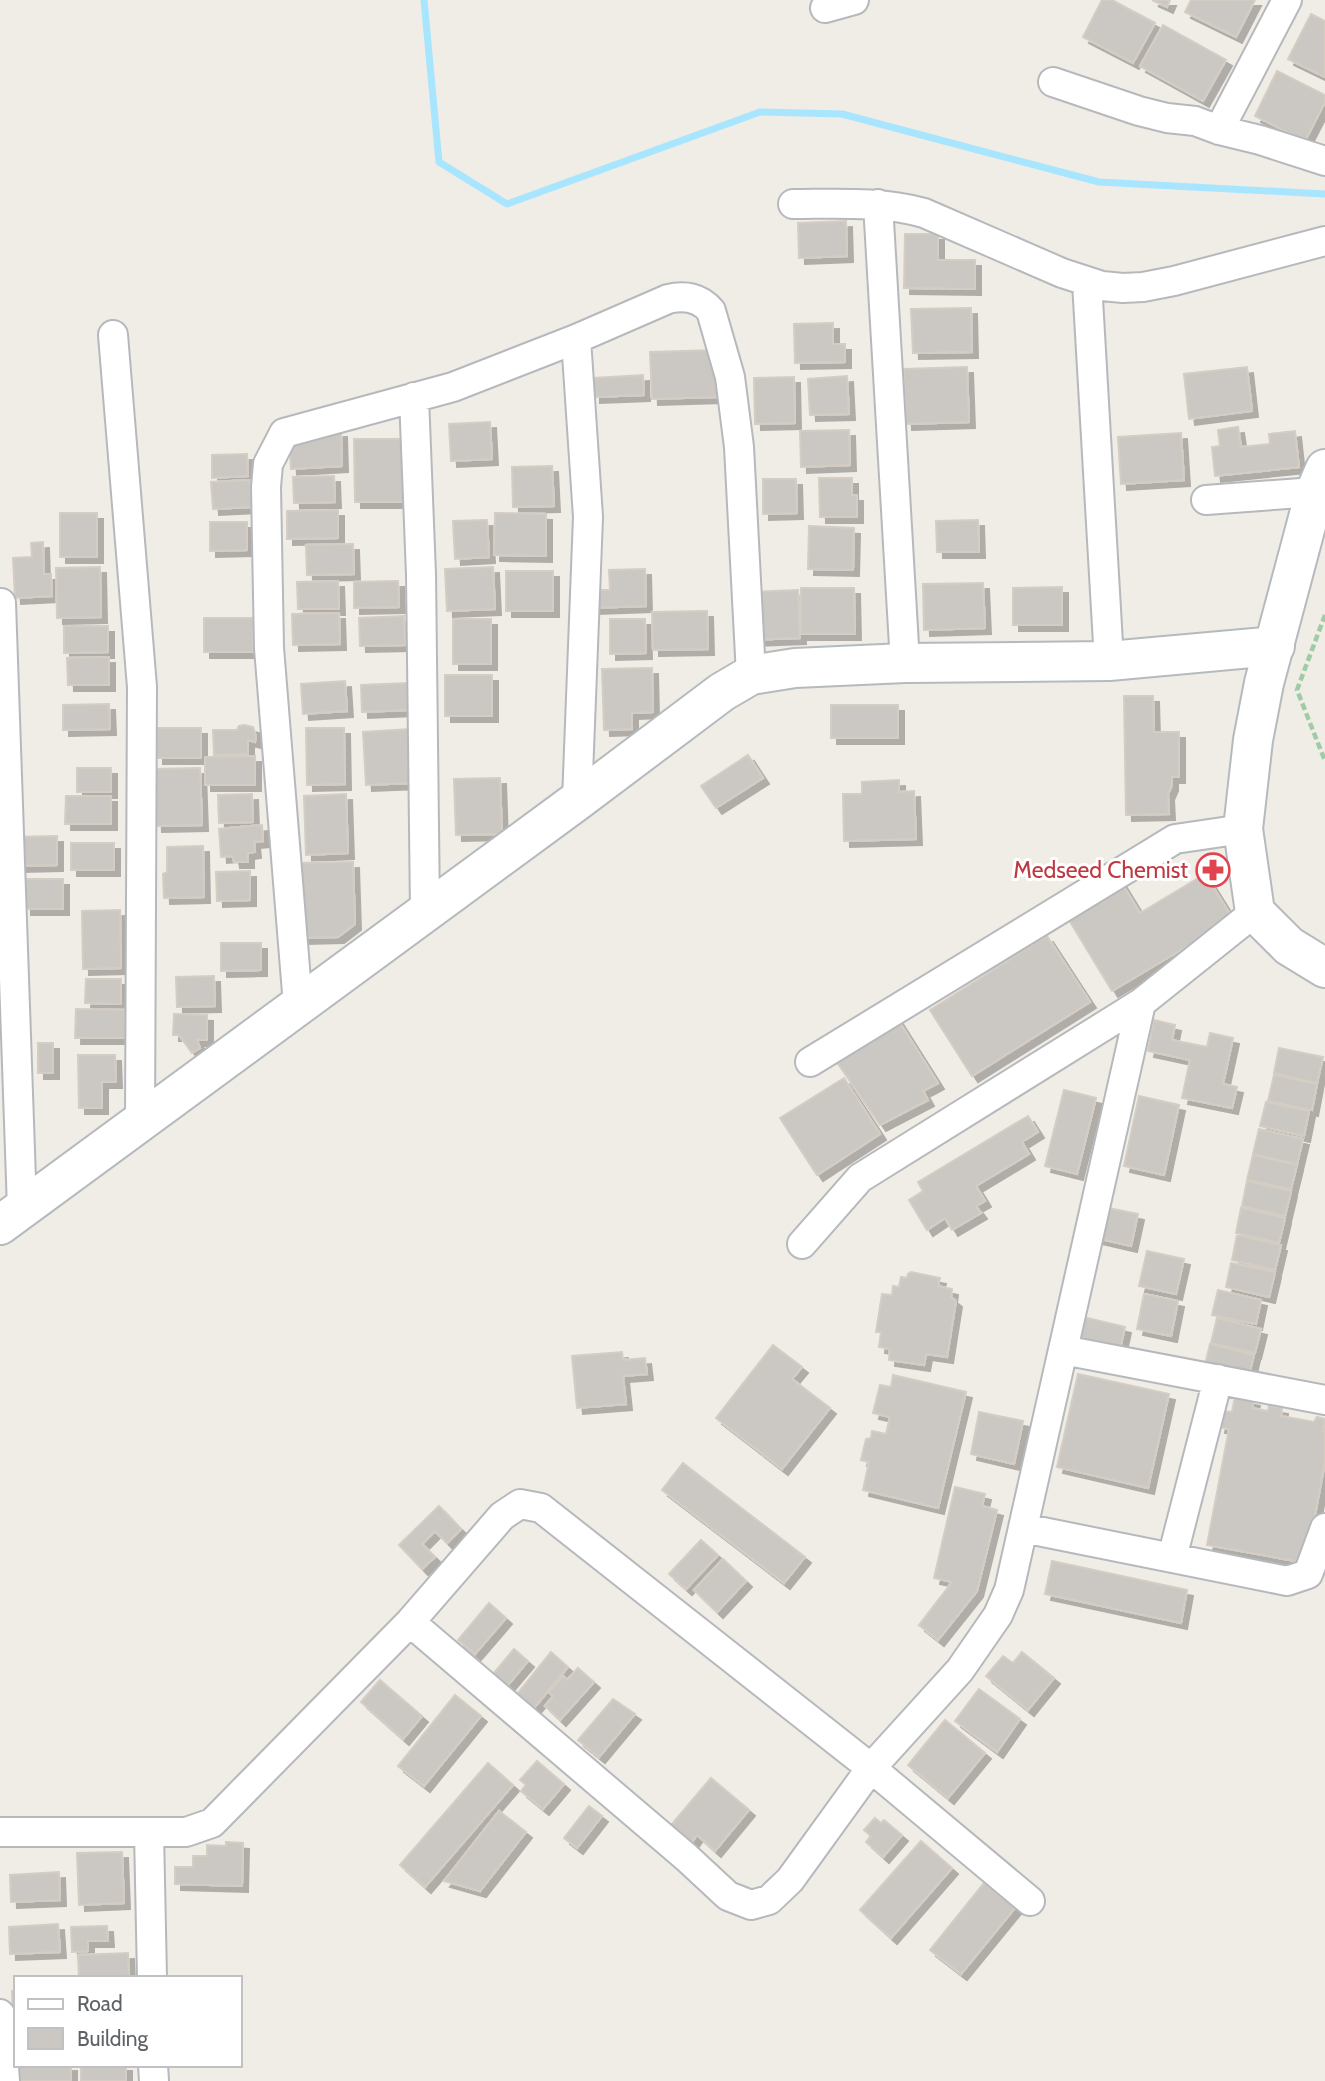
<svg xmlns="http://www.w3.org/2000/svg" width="1325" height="2081" viewBox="0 0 1325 2081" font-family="Cabin,sans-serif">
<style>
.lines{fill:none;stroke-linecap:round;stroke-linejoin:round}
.stream{stroke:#a8e5fe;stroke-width:7}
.building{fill:#cbc7c2;stroke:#d4cdc4;stroke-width:2;filter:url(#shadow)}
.street-casing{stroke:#b6b9bc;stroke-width:32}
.secondary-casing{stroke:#b5babd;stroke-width:42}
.path{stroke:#9fcca5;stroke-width:4.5;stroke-dasharray:7 3.5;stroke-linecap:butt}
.street{stroke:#fff;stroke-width:28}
.secondary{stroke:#fff;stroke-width:38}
.labels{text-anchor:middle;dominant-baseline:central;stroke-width:6;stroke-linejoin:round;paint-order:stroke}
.health-label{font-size:23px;fill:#be3a42;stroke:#fff;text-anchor:end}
</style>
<defs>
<filter id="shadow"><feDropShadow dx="6" dy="6" stdDeviation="0" flood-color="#0004"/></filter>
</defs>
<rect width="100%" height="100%" fill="#f0ece6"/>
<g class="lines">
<!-- stream -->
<path class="stream" d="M424 0 439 162 507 204 760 112 842 114 1099 182 1325 194"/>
</g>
<!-- building -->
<path class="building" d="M1102 0H1112L1155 23 1133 63 1083 37Z
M1152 0H1170L1167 7Z
M1191 0H1255L1236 37 1185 12Z
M1311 14 1325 21V77L1288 59Z
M1163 25 1226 60 1203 101 1140 66Z
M1277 71 1325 95V102L1305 141 1255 116Z
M846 221 847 256 799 258 798 223Z
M905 234H938V260H975V289L904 288Z
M971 308 972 352 913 353 911 309Z
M833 323V344H845V362L795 363 794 324Z
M716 350 717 397 652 399 650 352Z
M967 367 969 422 906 424 904 369Z
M1247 367 1252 411 1189 419 1184 374Z
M643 375 644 395 594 397V378Z
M847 376 849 414 810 415 808 379Z
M794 377 795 423 755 424 754 378Z
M490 422 492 459 451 461 449 424Z
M1238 427 1241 447 1270 444 1269 434 1295 431 1299 467 1215 476 1212 447 1220 446 1218 430Z
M849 430 850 465 801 467 800 431Z
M341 431 342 466 291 469 289 433Z
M1181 433 1184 480 1121 484 1118 437Z
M354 439H402L403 502H355Z
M247 454 248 476 212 478V455Z
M552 466 554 506 513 507 512 467Z
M334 476 335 502 294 503 293 477Z
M819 478H852V495H857V517H820Z
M763 479H796L797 513 763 514Z
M250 480 252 507 213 509 211 482Z
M338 510V538L287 539V511Z
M60 513H97V557H60Z
M495 513 546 514V556L494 555Z
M487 520 489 557 455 559 453 521Z
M978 520 979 552H937L936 521Z
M210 522H247V550L210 551Z
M809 526 854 528 853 570 808 569Z
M43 542 44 574H51L52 596 15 598 13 558 32 557 31 543Z
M353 544 354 574 307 575 306 545Z
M100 567 101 617 57 618 56 568Z
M493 567 495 609 447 611 445 569Z
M645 569 646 606 592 608 591 590H610L609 570Z
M506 571H553V611H506Z
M338 581 339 609H298L297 582Z
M398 581 399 607 354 608V582Z
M983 583 985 628 924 630 923 584Z
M1062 587V625H1013V588Z
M801 588H854L855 634H801Z
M798 590 800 638 751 640 749 592Z
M707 611 708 649 653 650 652 612Z
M339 613 340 644 293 645 292 614Z
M404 616 405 645 360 646 359 618Z
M204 618H253V652H204Z
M453 619H491V664H453Z
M610 619H645L646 653 610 654Z
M64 626H108V652L64 653Z
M109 657V685H68L67 658Z
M652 668 653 712 632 713V729L604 730 602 669Z
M445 675H492V716H445Z
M345 681 347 711 303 714 301 684Z
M408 683 409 710 362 712 361 685Z
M1124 696H1153L1154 732H1179V777H1172V785L1168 794 1169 814 1126 815Z
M109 704 110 729 63 730V705Z
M831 705H898V738H831Z
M244 725 253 727 256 737 255 742 248 740V754L214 755 213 730H237L239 726Z
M157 728H201V758H157Z
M306 728H344L345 784 307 785Z
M410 729 413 783 366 785 363 732Z
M748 755 763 778 716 808 701 786Z
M255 756V785H205V757Z
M77 768H111V792H77Z
M200 768 202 825 156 826 154 769Z
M500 778 502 834 456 835 454 779Z
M899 780V792L914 791 916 839 844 841 843 794H862V782Z
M252 794 253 822 219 823 218 795Z
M346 794 348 853 306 855 304 796Z
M66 796H111V824H65Z
M262 825 263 841 254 842 255 852 248 853V862H234L233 856 221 857 219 829Z
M57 836V865L16 866V837Z
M71 843H114V870H71Z
M203 846 204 897 164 898 163 874 167 872V847Z
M353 862 355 924 338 937 300 938 298 863Z
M250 871V900L217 901 216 872Z
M1205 874 1233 919 1112 991 1063 910 1118 877 1140 913Z
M25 879H63V909H25Z
M120 910 121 968 83 969 82 911Z
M1047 936 1090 1002 972 1076 930 1010Z
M221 943H261V970L221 971Z
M214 976 215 1006 177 1007 176 977Z
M86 979H121V1004L85 1003Z
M76 1009 126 1010 125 1038H75Z
M174 1014 207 1015V1040H197L200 1048 192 1053 179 1035H173Z
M895 1015 938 1083 923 1091 928 1100 880 1125 832 1055Z
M1154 1020 1175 1025 1172 1040 1207 1047 1210 1033 1233 1038 1223 1084 1237 1087 1232 1108 1182 1098 1190 1060 1148 1051Z
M38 1043H53V1073H38Z
M1279 1048 1323 1057 1317 1083 1274 1073Z
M78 1055H115L116 1082H102V1108H79Z
M1274 1075 1317 1084 1312 1110 1268 1101Z
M844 1078 880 1134 817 1175 780 1118Z
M1064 1090 1096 1098 1077 1174 1045 1166Z
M1139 1096 1179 1105 1164 1175 1124 1166Z
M1266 1102 1309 1111 1304 1136 1260 1126Z
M1028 1116 1038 1132 1022 1142 1029 1154 976 1186 985 1201 976 1206 981 1213 952 1230 945 1218 927 1230 909 1200 923 1191 918 1182Z
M1259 1129 1303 1139 1297 1164 1253 1154Z
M1253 1155 1297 1165 1291 1189 1247 1180Z
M1247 1181 1291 1191 1285 1216 1242 1206Z
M1099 1206 1138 1214 1131 1246 1092 1237Z
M1241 1208 1285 1218 1279 1243 1236 1233Z
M1237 1235 1281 1245 1275 1270 1232 1260Z
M1147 1251 1184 1259 1176 1294 1139 1286Z
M1231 1263 1275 1272 1269 1297 1226 1287Z
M911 1272 940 1278 938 1286 952 1289 951 1297 956 1301 947 1357 926 1354 924 1365 889 1360 890 1349 879 1347 881 1332H876L882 1294 892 1295 893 1286 899 1287 901 1277 907 1278 908 1274Z
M1218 1290 1261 1300 1256 1324 1212 1315Z
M1144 1294 1178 1301 1171 1336 1137 1329Z
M1083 1317 1125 1327 1118 1358 1076 1349Z
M1217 1318 1261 1329 1255 1353 1211 1343Z
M1210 1344 1254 1355 1248 1379 1204 1369Z
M773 1345 802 1367 792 1379 830 1408 782 1469 716 1418Z
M622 1352 623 1360 645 1358 647 1374 623 1376 626 1404 577 1408 572 1356Z
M1078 1374 1169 1394 1148 1488 1057 1467Z
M893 1375 966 1392 938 1508 863 1490 869 1462 861 1460 866 1439 871 1438 872 1431 886 1434 890 1417 873 1413 880 1385 891 1387Z
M1235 1396 1254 1400 1252 1408 1268 1411 1269 1406 1282 1408 1281 1416 1314 1422 1317 1417 1325 1419 1323 1431 1325 1432V1462L1306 1563 1207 1545 1229 1429 1219 1427 1222 1411 1232 1412Z
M979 1412 1023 1421 1014 1464 971 1454Z
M683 1463 805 1557 784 1583 662 1490Z
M955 1487 985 1494 982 1506 997 1510 977 1591 938 1640 919 1625 952 1582 934 1578Z
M439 1506 461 1529 447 1543 435 1531 422 1544 435 1557 422 1569 399 1545Z
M701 1540 718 1555 686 1589 669 1574Z
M723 1559 746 1581 717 1612 694 1590Z
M1052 1561 1187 1590 1181 1623 1045 1594Z
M489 1603 506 1618 475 1654 458 1640Z
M514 1649 528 1661 502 1692 488 1680Z
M551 1652 568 1667 534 1708 517 1694Z
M1022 1652 1054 1678 1028 1710 986 1676 1003 1656 1013 1663Z
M578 1668 594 1682 560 1720 545 1706 553 1696 549 1692 563 1676 567 1680Z
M380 1680 422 1716 403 1739 361 1702Z
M979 1689 1020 1719 997 1752 955 1721Z
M455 1695 481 1716 424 1786 398 1766Z
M613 1699 635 1714 599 1757 578 1740Z
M945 1720 985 1753 948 1798 908 1765Z
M537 1761 564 1784 543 1809 521 1791 526 1785 520 1780Z
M488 1763 513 1785 425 1887 400 1865Z
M711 1778 749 1810 715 1851 697 1835 692 1842 671 1825Z
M589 1806 602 1816 577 1848 564 1838Z
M499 1811 526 1832 480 1891 444 1881Z
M875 1818 881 1823 884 1820 902 1835 883 1857 866 1842 871 1836 864 1830Z
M921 1841 952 1868 891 1938 860 1910Z
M226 1842 243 1843 242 1886 175 1884V1867H193V1856H207V1845L226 1846Z
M122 1852 124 1903 79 1905 77 1853Z
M59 1872 60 1900 11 1902 10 1875Z
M984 1883 1015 1908 961 1974 930 1950Z
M58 1924 60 1952 10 1954 9 1927Z
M107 1926 108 1941H88V1951L72 1952 71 1927Z
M128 1953 129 1978H79L78 1955Z
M12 1991H16V2018L13 2019Z
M71 2065V2081H20L19 2066Z
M81 2065H126V2081H81Z"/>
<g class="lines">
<defs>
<path id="street" d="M825 8 854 0
M1053 82 1139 111 1167 118 1195 121 1219 130 1260 140 1325 161
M1219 130 1287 0
M793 204C837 204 881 201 924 213L1062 273 1102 286 1123 288 1143 287 1174 281 1325 241
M878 204 905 663
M1087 282 1109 661
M113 335 142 687 140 1121
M576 339 588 517 577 801
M414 397 421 574 425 911
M1206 500 1315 492
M1 603 22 1209
M298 1005 269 648 266 487 268 464 284 433 453 387 576 339 668 299C684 295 700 297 711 311L730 377 739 447 751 675
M810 1062 1175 839 1243 829
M802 1244 860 1178 1141 1003 1255 912
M1063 1350 1325 1400
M1023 1528 1287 1581 1308 1574 1325 1528
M1172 1558 1218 1379
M410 1622 686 1857 728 1896 751 1905 769 1900 790 1880 871 1768 960 1670 998 1615 1009 1590 1141 1003
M0 1832H149L152 1978
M149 1832H186L212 1823 410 1622 502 1516 520 1504 541 1508 871 1768 1030 1901
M0 2014 5 2081
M153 2065 154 2081"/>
<path id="secondary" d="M1325 469 1315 492 1264 683 1253 740 1243 829 1255 912 1289 946 1325 968
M0 1225 577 801 722 692 751 675 795 668 905 663 1109 661 1275 646"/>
</defs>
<!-- street casing -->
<use href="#street" class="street-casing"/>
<!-- secondary casing -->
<use href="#secondary" class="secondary-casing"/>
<!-- path -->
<path class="path" d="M1325 615 1297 690 1325 761"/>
<!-- street -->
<use href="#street" class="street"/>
<!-- secondary -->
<use href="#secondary" class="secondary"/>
</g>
<!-- icons -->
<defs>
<symbol id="pharmacy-ring" viewBox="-11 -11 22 22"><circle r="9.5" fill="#fff" stroke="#e0444e" stroke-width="1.5"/><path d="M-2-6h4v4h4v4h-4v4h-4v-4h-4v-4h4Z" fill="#e0444e"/></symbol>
</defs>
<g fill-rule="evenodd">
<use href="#pharmacy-ring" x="1194" y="851" width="38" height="38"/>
</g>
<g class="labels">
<!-- health labels -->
<g class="health-label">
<text x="1188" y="870">Medseed Chemist</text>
</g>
</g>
<!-- legend -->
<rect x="14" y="1976" width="228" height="91" fill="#ffffff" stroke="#bfc1c2" stroke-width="2"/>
<rect x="28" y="1999" width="35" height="10" fill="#ffffff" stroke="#bfc1c2" stroke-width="2"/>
<text x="77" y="2011" font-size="21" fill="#5e6366">Road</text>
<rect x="28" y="2028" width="35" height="21" fill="#cbc7c2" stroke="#bfc1c2" stroke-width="2"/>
<text x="77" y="2046" font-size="21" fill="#5e6366">Building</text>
</svg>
